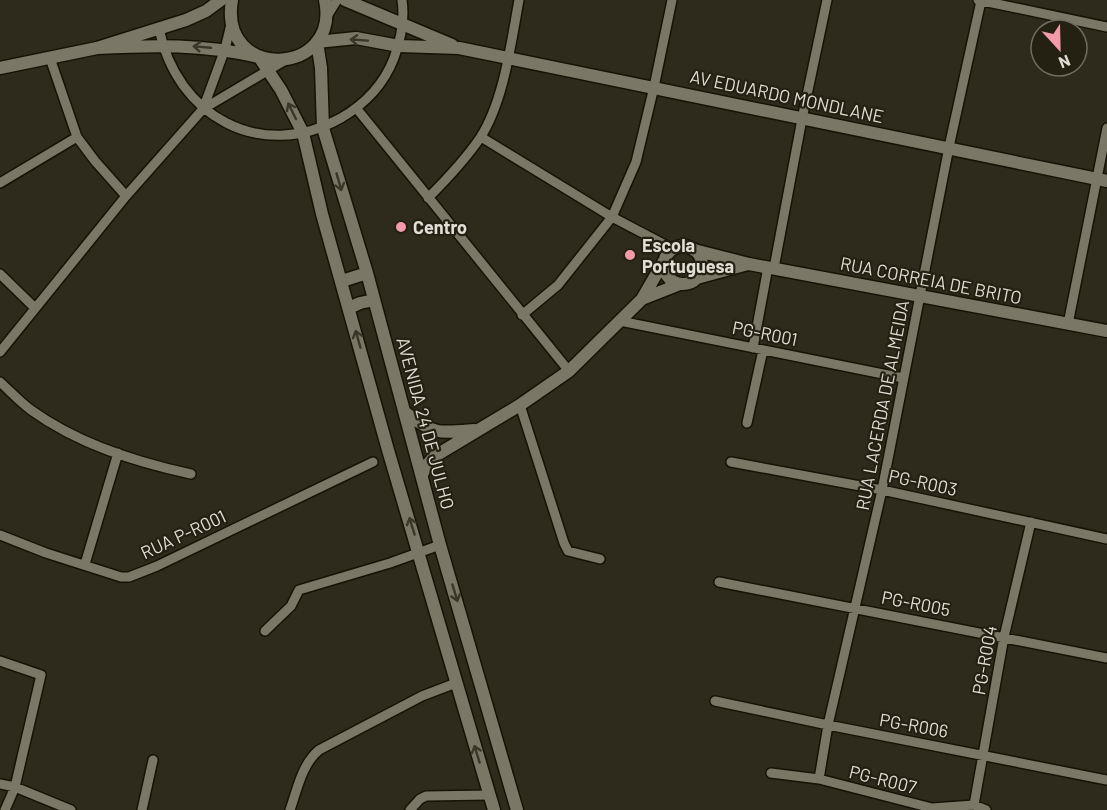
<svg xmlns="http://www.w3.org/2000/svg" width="1107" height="810" viewBox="0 0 1107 810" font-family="Barlow,sans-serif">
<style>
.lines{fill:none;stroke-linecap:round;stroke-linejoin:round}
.minor-casing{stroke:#161306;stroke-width:12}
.tertiary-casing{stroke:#161306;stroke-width:15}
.minor{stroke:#7a7766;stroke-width:9}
.tertiary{stroke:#7a7766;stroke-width:12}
.oneway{stroke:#3a3628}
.poi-dot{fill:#f39aab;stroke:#242113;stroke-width:2}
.labels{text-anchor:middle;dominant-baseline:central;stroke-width:4.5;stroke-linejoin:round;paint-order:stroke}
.street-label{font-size:18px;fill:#e0ded5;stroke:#242113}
.poi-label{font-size:18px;font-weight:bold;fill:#e0ded5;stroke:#242113;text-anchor:start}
</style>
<rect width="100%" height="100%" fill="#2e2b1c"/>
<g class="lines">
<defs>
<path id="minor" d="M978 0 1107 27
M327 16 337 0
M159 28C176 116 261 163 341 118 365 104 384 84 394 58 401 39 405 20 402 0
M50 58 77 137 95 161 126 196
M203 109 225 49 231 24
M357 109 569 371
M481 137 612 217 673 249
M0 183 77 137
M428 198C447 179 465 160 480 138 504 101 511 43 519 0
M774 268 802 119 827 0
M0 274 35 308
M522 315 558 285 612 217 636 162 654 87 672 0
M620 321 903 378
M1068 324 1107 128
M753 348 768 267
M0 352 126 196 203 109 284 61
M0 382C10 391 20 402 31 410 78 444 135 462 191 474
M520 405 564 543 568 551 600 559
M747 423 763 350
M731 462 882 490 1107 539
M0 535 46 553 121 577H129L157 566 373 462
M85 564 118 453
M719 582 1107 658
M265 631 291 606 299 590 390 563 440 545
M0 661 41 675 15 787 5 810
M715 701 828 725 1107 780
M771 773 819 779 932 808 974 805 986 810
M819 779 828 725 882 490 949 147 981 1
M0 784 15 787 71 810
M974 805 1004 637 1031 522
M142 810 153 760
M290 810C297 790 302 764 319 750L422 696 456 683
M410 810 420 799 426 796 490 795"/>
<path id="tertiary" d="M232 0C218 82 341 77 325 0
M345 0 452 45
M97 48C155 45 202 44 259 57L281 90 303 133 322 214 388 450 494 810
M0 68 97 48 186 20 206 11 221 0
M664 265a19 19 0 1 1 38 0a19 19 0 1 1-38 0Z
M694 250 749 264 1107 331
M697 278 748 264
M342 281 367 273
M642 299 680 284
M349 308 360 303 374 300
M406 413C435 435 439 433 474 430
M422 475 426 466 435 456 520 405 569 371 642 299 664 261
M517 810 440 545 367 273 323 128 321 68 317 42 356 38 399 46 459 48 1107 181"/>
</defs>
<!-- minor casing -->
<use href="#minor" class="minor-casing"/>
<!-- tertiary casing -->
<use href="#tertiary" class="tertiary-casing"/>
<!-- minor -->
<use href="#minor" class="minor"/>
<!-- tertiary -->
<use href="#tertiary" class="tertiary"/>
</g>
<!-- one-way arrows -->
<defs><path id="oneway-shaft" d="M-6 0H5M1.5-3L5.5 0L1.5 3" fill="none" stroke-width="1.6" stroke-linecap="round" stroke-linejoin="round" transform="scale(1.5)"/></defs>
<g class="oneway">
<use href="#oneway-shaft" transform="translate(359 40) rotate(-176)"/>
<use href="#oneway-shaft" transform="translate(202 47) rotate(-175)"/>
<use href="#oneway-shaft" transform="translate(292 111) rotate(-116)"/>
<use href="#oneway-shaft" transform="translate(339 182) rotate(74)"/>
<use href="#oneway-shaft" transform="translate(358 339) rotate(-106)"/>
<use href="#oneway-shaft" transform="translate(412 526) rotate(-107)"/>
<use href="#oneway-shaft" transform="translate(455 593) rotate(73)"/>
<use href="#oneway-shaft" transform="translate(477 754) rotate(-107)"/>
</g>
<!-- markers -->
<g class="poi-dot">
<circle cx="401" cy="227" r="6"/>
<circle cx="630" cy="255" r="6"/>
</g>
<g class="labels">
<!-- street labels -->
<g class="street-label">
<text transform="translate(787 96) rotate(12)">AV EDUARDO MONDLANE</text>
<text transform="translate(931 280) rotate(11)">RUA CORREIA DE BRITO</text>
<text transform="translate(765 333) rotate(11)">PG-R001</text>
<text transform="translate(882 405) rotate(-79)">RUA LACERDA DE ALMEIDA</text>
<text transform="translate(426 423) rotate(75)">AVENIDA 24 DE JULHO</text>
<text transform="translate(923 482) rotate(12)">PG-R003</text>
<text transform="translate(183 534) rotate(-25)">RUA P-R001</text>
<text transform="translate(916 603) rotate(11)">PG-R005</text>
<text transform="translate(984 660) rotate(-80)">PG-R004</text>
<text transform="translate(914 725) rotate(10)">PG-R006</text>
<text transform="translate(883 779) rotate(14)">PG-R007</text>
</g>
<!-- poi labels -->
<g class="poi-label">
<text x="413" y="227">Centro</text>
<text x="642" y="245">Escola<tspan x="642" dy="21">Portuguesa</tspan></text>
</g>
</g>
<!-- north arrow -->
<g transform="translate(1059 48) rotate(158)"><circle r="28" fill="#242113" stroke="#6f6d61" stroke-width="1.5"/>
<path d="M0-4.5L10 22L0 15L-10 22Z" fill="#f39aab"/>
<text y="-9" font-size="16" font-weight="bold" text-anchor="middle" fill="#e0ded5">N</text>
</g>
</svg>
